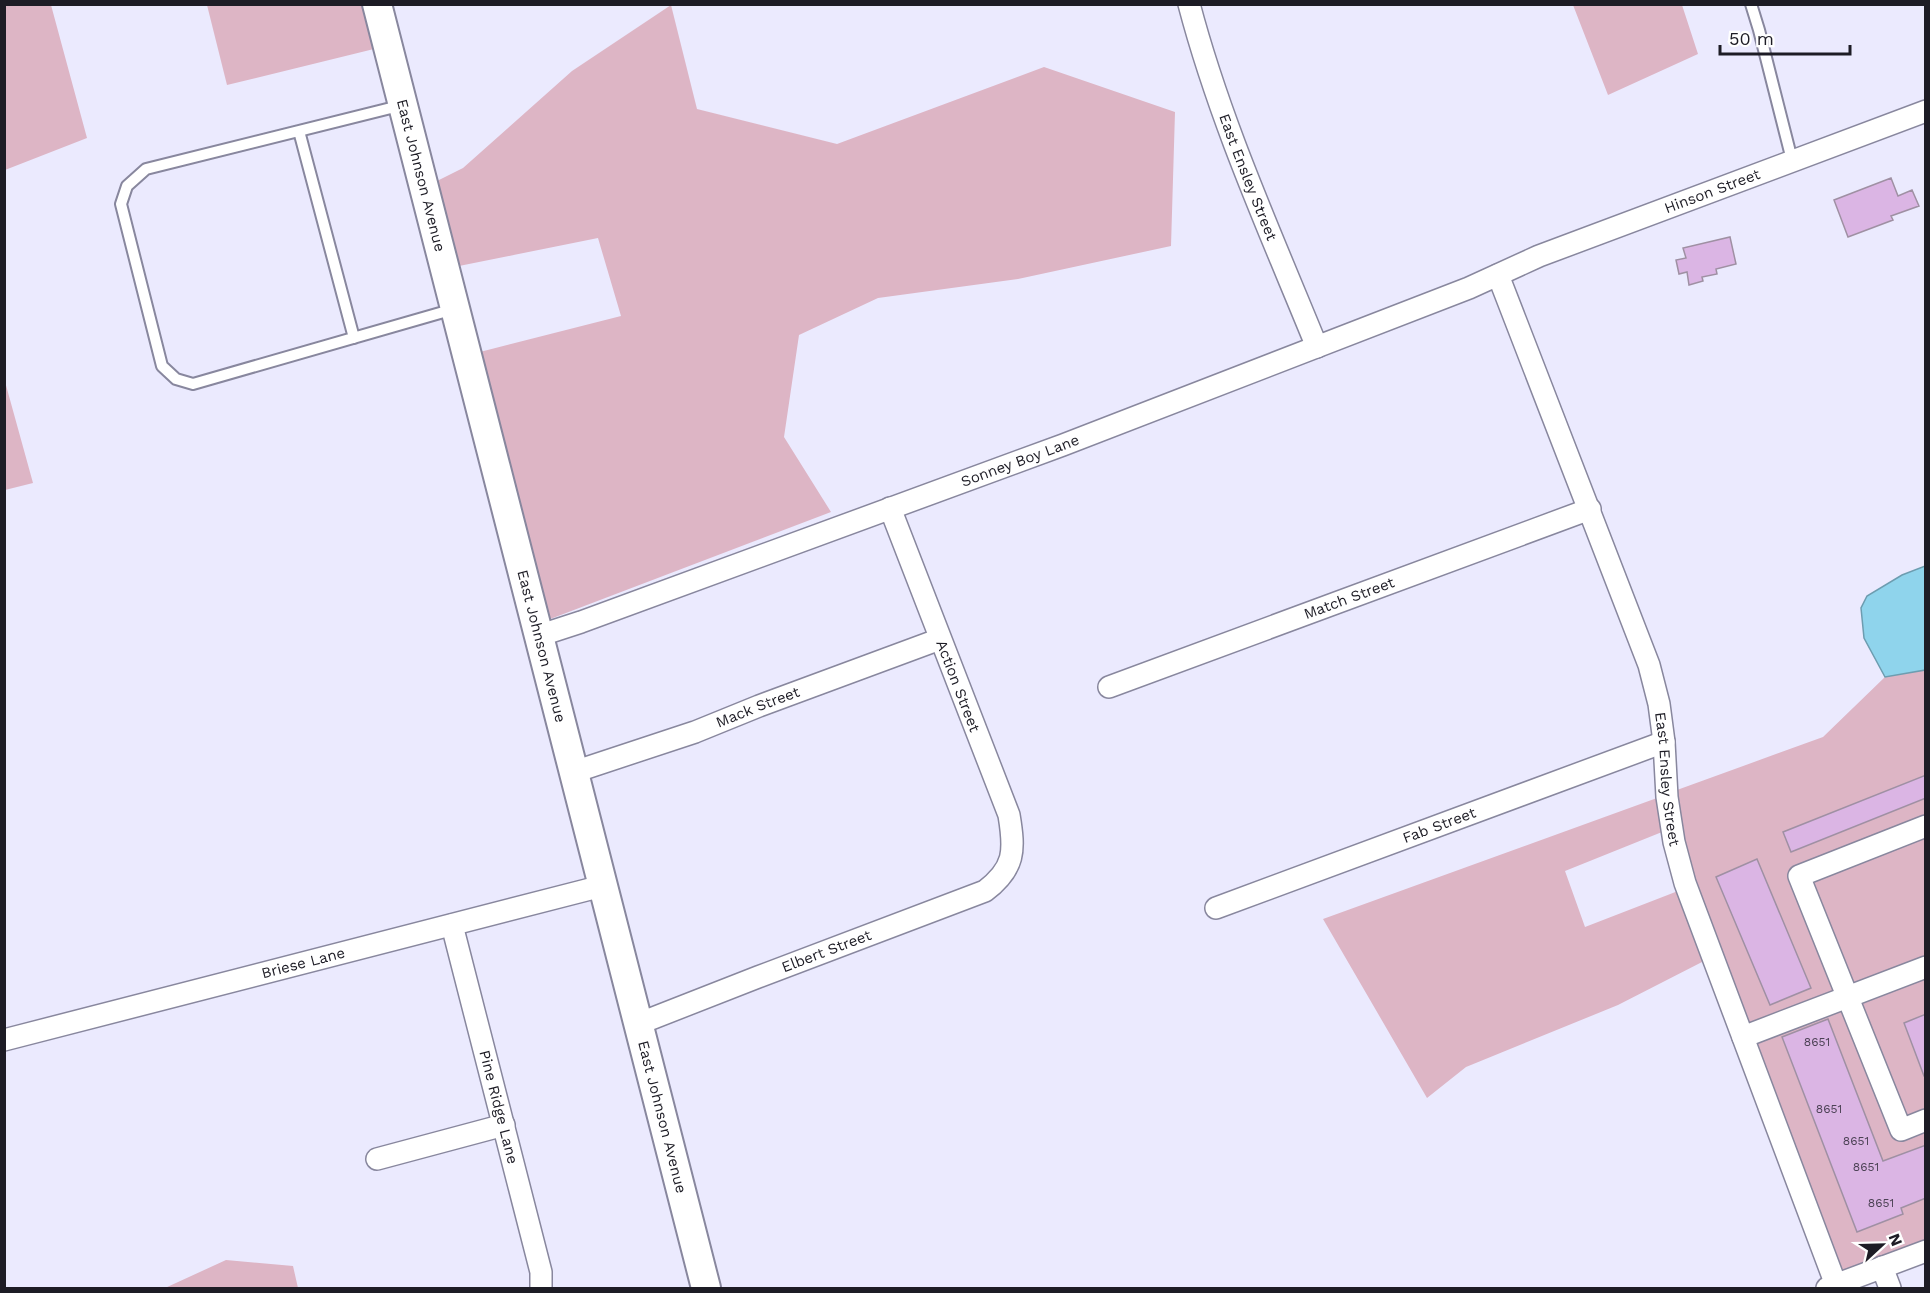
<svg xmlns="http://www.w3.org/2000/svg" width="1930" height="1293" viewBox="0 0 1930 1293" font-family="'Work Sans',sans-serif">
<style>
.green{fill:#ddb5c5}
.water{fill:#8fd4ec;stroke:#6d9db0;stroke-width:1.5}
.building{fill:#dbb5e4;stroke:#9f90a3;stroke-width:1.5}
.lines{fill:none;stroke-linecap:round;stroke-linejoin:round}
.service-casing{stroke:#88879e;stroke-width:14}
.minor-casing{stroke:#88879e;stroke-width:24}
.secondary-casing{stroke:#88879e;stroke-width:32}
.service{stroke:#fff;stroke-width:10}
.minor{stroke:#fff;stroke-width:21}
.secondary{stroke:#fff;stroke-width:28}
.labels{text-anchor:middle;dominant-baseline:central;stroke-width:5;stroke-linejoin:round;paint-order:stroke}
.number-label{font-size:12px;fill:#4c4255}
.street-label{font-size:15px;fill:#1d1c25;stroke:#fff}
</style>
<rect width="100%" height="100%" fill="#ebeafe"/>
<!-- green -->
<path class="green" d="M5 4 51 5 87 138 5 170Z
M207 5H367L378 48 227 85Z
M671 5 697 109 837 144 1044 67 1175 112 1171 246 1018 279 878 298 799 335 784 437 831 512 545 621 476 353 621 316 598 238 454 267 433 183 463 168 572 71Z
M1573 5H1682L1698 54 1608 95Z
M4 378 33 483 5 490H4Z
M1925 670V1241L1843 1273 1694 880 1683 839 1677 790 1823 737 1885 677Z
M1657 798 1662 832 1565 871 1585 927 1678 891 1704 961 1618 1005 1466 1067 1427 1098 1323 919Z
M226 1260 293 1266 298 1288H165Z"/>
<!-- water -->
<path class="water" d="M1925 566V670L1885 677 1864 638 1861 608 1867 596 1902 575Z"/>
<!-- building -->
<path class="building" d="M1891 178 1898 196 1912 190 1919 206 1891 216 1893 220 1848 237 1834 200Z
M1730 237 1736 264 1716 269 1717 274 1702 277 1703 281 1689 285 1687 272 1679 274 1676 260 1686 258 1683 248Z
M1926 775V798L1791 852 1783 832Z
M1757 859 1811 988 1770 1005 1716 877Z
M1926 1014V1076H1924L1904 1023Z
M1828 1019 1883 1161 1926 1145V1198L1901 1208 1903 1214 1857 1232 1782 1037Z"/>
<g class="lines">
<defs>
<path id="service" d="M1751 4 1759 30 1792 160
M403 105 146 169 127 186 121 204 162 366 176 379 193 384 454 309
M299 131 354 338"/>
<g id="minor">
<path id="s1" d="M1189 4C1220 122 1271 234 1317 347"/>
<path id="s2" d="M1498 275 1649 665 1659 704 1664 742 1667 797 1674 842 1685 883 1836 1285"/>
<path id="s3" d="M538 636 581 622 1063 445 1469 288 1539 256 1926 111"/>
<path id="s4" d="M1109 687 1590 509"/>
<path id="s5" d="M574 772 695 732 759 706 940 639"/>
<path d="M1926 826 1799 876 1901 1130 1926 1120"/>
<path id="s6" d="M1216 908 1664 742"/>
<path id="s7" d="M452 925 541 1272V1288"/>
<path id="s8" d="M638 1024 758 977 985 891C1015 868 1015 851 1009 815L890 508"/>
<path d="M1743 1037 1926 967"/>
<path id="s9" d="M4 1040 602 886"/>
<path d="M377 1159 504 1125"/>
<path d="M1882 1267 1890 1288"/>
<path d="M1827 1288 1926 1251"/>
</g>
<g id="secondary">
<path id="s10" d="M377 4 706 1288"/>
</g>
</defs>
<!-- service casing -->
<use href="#service" class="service-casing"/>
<!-- minor casing -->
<use href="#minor" class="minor-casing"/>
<!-- secondary casing -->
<use href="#secondary" class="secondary-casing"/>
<!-- service -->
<use href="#service" class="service"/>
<!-- minor -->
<use href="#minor" class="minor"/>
<!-- secondary -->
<use href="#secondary" class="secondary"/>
</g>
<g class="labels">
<!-- number labels -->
<g class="number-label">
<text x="1817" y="1042">8651</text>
<text x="1829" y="1109">8651</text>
<text x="1856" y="1141">8651</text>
<text x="1866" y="1167">8651</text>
<text x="1881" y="1203">8651</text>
</g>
<!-- street labels -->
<g class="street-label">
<text stroke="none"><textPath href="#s10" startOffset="177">East Johnson Avenue</textPath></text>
<text stroke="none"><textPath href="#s1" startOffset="183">East Ensley Street</textPath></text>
<text stroke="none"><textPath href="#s3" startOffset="1256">Hinson Street</textPath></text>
<text stroke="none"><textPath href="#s3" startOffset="513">Sonney Boy Lane</textPath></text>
<text stroke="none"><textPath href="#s4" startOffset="256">Match Street</textPath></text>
<text stroke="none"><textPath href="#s10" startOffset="663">East Johnson Avenue</textPath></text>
<text transform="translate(958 686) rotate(69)">Action Street</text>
<text stroke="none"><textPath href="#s5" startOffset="195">Mack Street</textPath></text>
<text stroke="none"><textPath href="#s2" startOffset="534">East Ensley Street</textPath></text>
<text stroke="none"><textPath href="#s6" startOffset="238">Fab Street</textPath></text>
<text stroke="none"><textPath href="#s8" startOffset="202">Elbert Street</textPath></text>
<text stroke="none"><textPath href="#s9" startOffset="309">Briese Lane</textPath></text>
<text stroke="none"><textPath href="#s7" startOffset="188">Pine Ridge Lane</textPath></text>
<text stroke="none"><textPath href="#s10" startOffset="1149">East Johnson Avenue</textPath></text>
</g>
</g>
<!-- border -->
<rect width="1930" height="1293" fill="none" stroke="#1d1c25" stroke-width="12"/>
<!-- north arrow -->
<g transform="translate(1882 1245) rotate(68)" stroke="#ffffff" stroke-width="4.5" paint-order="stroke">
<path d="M0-4.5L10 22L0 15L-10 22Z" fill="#1d1c25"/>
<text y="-9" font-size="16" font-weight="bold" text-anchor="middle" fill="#1d1c25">N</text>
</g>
<!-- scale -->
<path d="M1720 45v9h130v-9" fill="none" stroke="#1d1c25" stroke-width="3"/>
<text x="1729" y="45" font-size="18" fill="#1d1c25" stroke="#ffffff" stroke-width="4.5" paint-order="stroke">50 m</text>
</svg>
